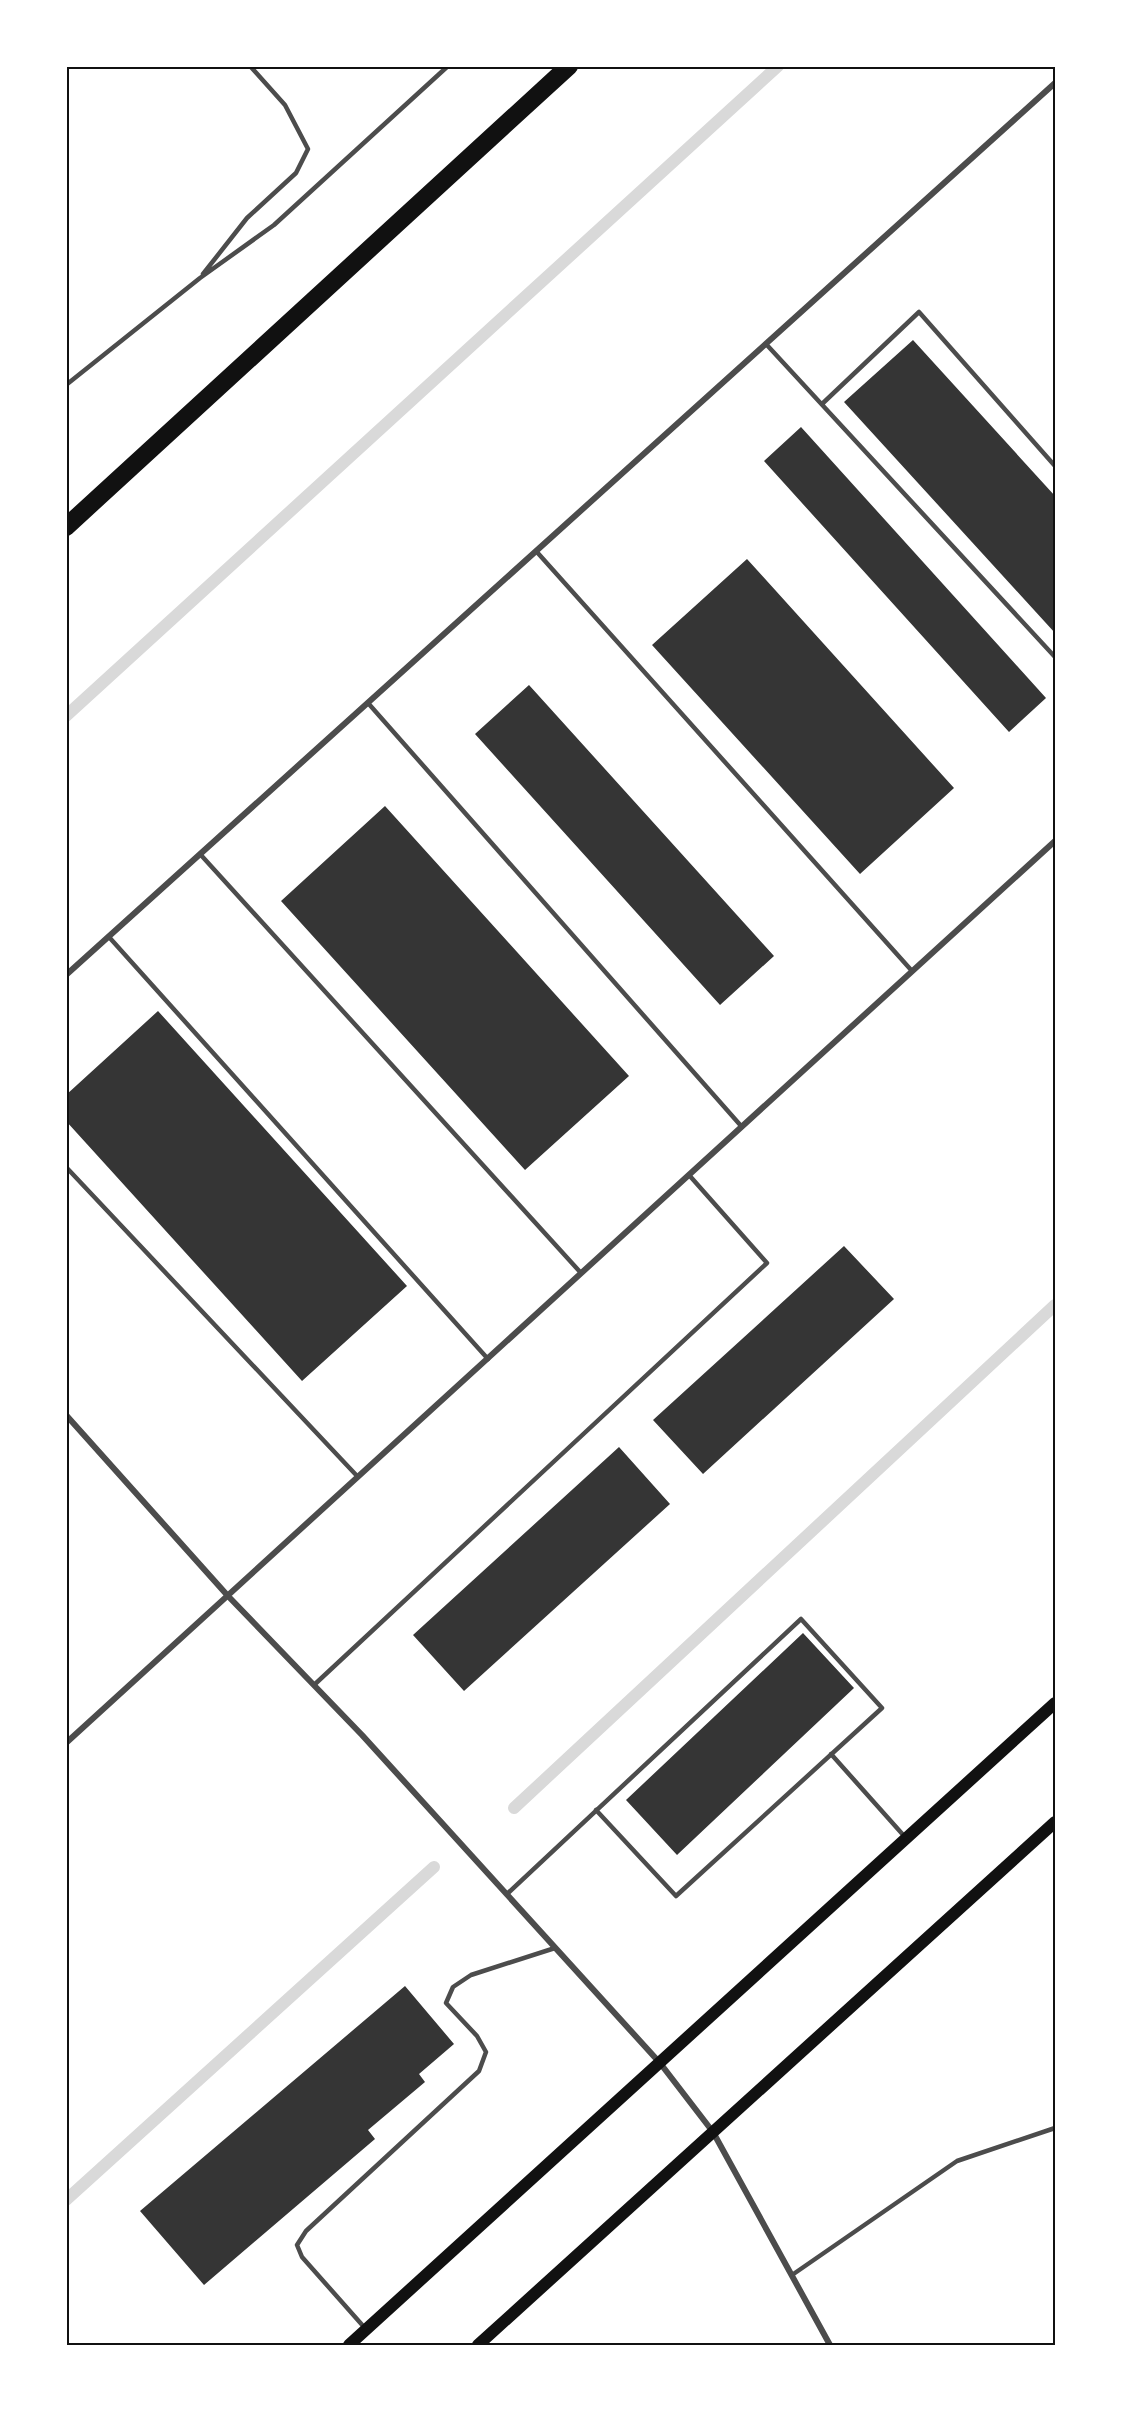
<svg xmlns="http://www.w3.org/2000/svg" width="1121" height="2411" viewBox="0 0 1121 2411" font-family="'Archivo Narrow',sans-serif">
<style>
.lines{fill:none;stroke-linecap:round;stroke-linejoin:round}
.stream{stroke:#d9d9d9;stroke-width:12}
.building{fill:#353535}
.service{stroke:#4c4c4c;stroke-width:4.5}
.minor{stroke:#4c4c4c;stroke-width:6}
.secondary{stroke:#111;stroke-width:12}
.motorway{stroke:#111;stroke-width:18}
.neatline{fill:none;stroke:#111;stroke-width:2}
</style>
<rect width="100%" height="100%" fill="#fff"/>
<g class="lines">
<!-- stream -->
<path class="stream" d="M66 716 778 66
M514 1808 1055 1305
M66 2200 434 1867"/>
</g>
<!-- building -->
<path class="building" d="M913 340 1055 496V633L844 402Z
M801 427 1046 698 1009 732 764 461Z
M747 559 954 788 860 874 652 645Z
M529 685 774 956 720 1005 475 734Z
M385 806 629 1076 525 1170 281 901Z
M158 1011 407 1286 302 1381 66 1121V1095Z
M844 1246 894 1299 703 1474 653 1420Z
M619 1447 670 1504 464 1691 413 1635Z
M803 1633 854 1688 677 1855 626 1800Z
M405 1986 454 2044 419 2074 425 2082 368 2130 375 2139 204 2285 140 2211Z"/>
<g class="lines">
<!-- service -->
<path class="service" d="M203 274 247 218 296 173 308 149 285 105 250 66
M766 344 1055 657
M66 385 200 278 274 225 448 66
M822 404 919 312 1055 466
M536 551 912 971
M368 703 742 1127
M200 854 581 1273
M109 937 488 1359
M66 1167 358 1477
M314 1685 767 1263 689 1175
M831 1754 905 1837
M507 1894 801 1619 882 1708 676 1896 596 1810
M792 2275 957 2161 1055 2128
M364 2327 302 2257 297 2245 306 2231 479 2071 486 2052 477 2036 446 2003 453 1987 471 1975 555 1948"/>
<!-- minor -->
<path class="minor" d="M66 975 1055 83
M66 1415 228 1596 362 1735 660 2063 713 2132 830 2345
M66 1743 1055 841"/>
<!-- secondary -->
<path class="secondary" d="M349 2345 1055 1703
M478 2345 1055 1822"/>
<!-- motorway -->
<path class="motorway" d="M66 527 569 66"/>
</g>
<!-- border -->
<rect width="1121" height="2411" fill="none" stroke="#ffffff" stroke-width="135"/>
<rect x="68" y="68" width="986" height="2276" class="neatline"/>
</svg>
